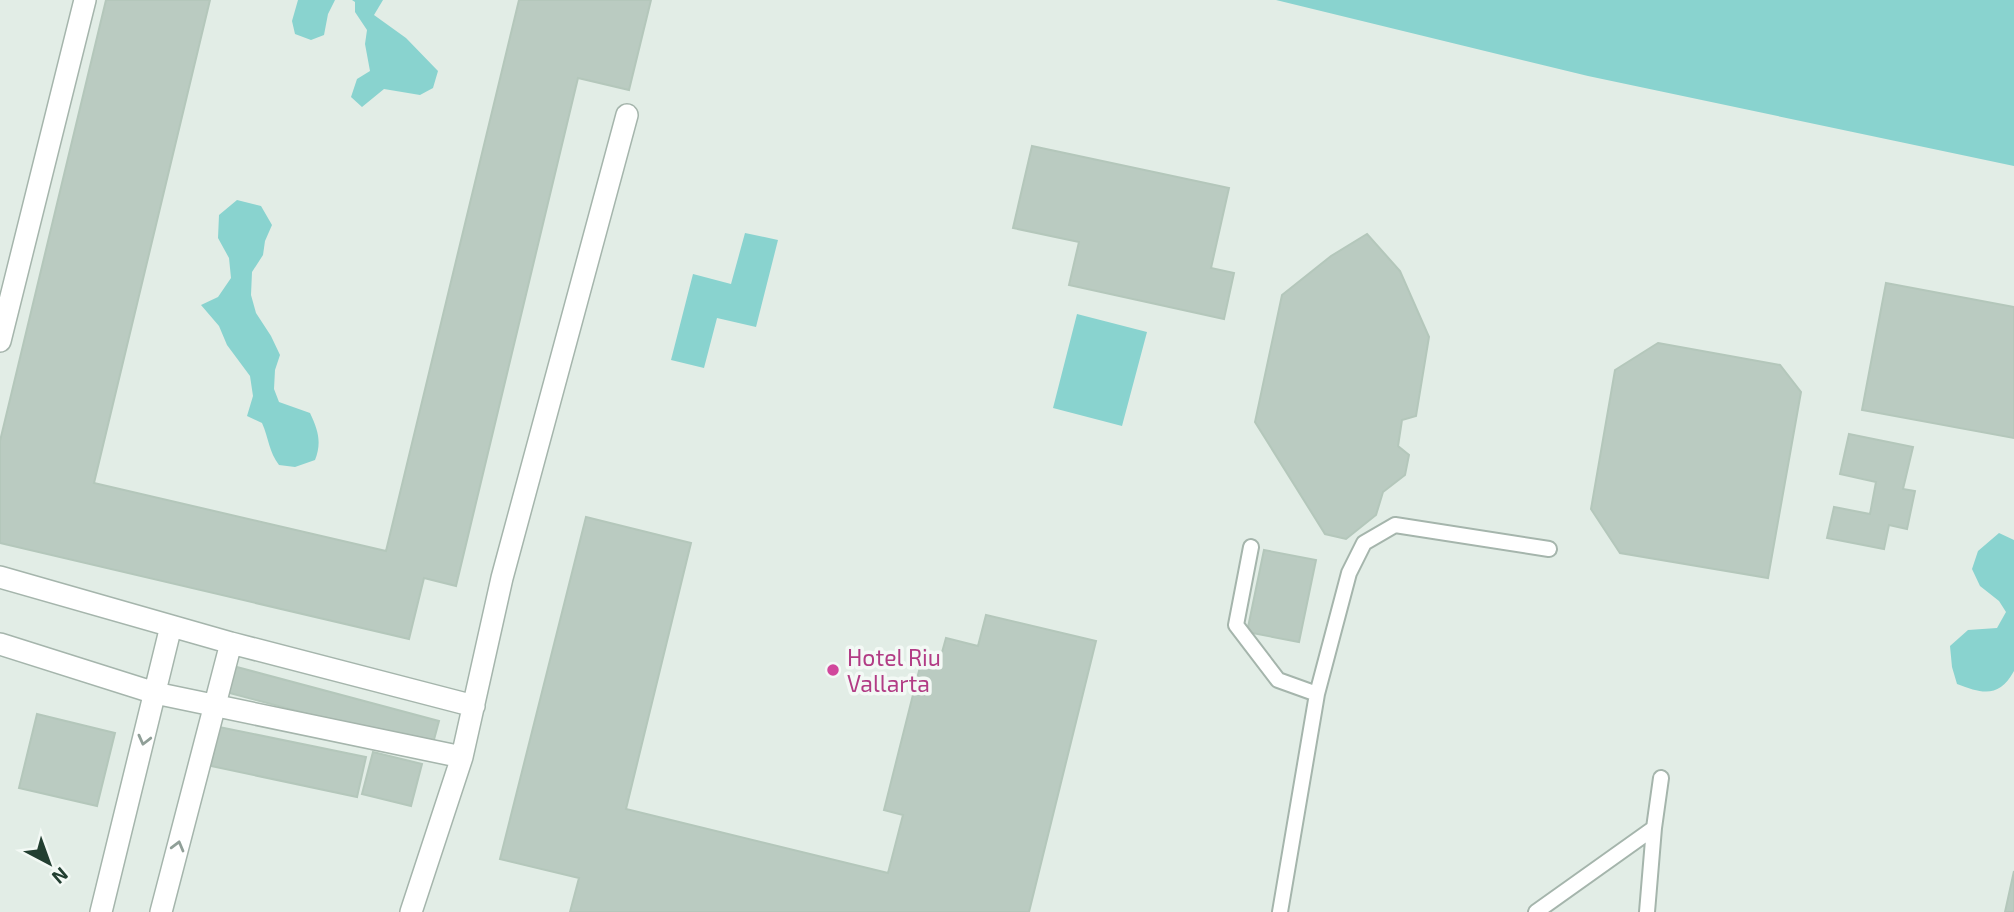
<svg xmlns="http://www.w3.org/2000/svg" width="2014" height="912" viewBox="0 0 2014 912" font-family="'Exo 2',sans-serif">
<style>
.water{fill:#89d3cf}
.building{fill:#bacbc1;stroke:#b4c7bb;stroke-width:2}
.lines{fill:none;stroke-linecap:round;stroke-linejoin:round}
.service-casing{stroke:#a5b5ac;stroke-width:18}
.minor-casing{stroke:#a5b5ac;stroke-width:24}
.service{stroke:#fff;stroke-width:14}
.minor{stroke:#fff;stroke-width:21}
.oneway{stroke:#909f98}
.hotel-dot{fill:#d1479c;stroke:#f3f9f5;stroke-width:2.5}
.labels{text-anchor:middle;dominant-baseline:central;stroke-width:7;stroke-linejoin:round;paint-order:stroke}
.hotel-label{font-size:23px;fill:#b23c85;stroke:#f3f9f5;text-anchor:start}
</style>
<rect width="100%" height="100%" fill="#e2ede6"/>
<!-- water -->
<path class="water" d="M298 0H335L328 14 324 35 311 40 295 34 292 21Z
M352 0H383L374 15 406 38 438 71 433 88 420 95 384 89 362 107 351 97 357 79 370 71 365 44 367 30 355 12V2Z
M1276 0H2014V166L1588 76Z
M237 200 261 206 272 225 265 241 263 255 252 272 251 295 256 313 271 336 280 355 275 370 274 389 279 402 310 413C318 430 322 442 315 460L295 467 279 465C269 452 269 439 262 423L247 416 253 396 250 376 227 345 219 326 201 305 218 297 231 278 229 258 218 238 219 215Z
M745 233 778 240 756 327 717 318 704 368 671 360 693 274 731 284Z
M1077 314 1147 332 1122 426 1053 408Z
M1999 533 2014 540V671C1999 698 1983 694 1957 684L1952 667 1950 646 1968 630 1997 628 2006 612 1999 601 1980 586 1972 569 1978 551Z"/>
<!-- building -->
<path class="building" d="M106 0H210L94 483 386 551 519 0H651L629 90 578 78 456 586 424 578 409 639 0 543V441Z
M1032 146 1229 188 1211 268 1234 273 1224 319 1069 285 1079 242 1013 228Z
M1367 234 1400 271 1429 337 1416 416 1402 420 1398 446 1409 455 1405 475 1383 492 1376 515 1346 539 1325 534 1255 422 1282 295 1331 256Z
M1886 283 2014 307V438L1862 410Z
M1658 343 1780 365 1801 392 1768 578 1620 553 1591 509 1615 370Z
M1849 434 1913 447 1903 489 1915 491 1907 529 1889 525 1884 549 1827 538 1834 507 1870 514 1876 482 1840 474Z
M586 517 691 543 626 809 888 873 903 815 884 810 921 663 938 667 946 638 978 646 986 615 1096 641 1029 912H570L579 878 500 859Z
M1264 550 1316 560 1299 642 1247 632Z
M233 666 439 721 432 747 226 692Z
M37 714 115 733 97 806 19 788Z
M219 727 366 757 357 797 211 766Z
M373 752 422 764 411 806 362 794Z
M2014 871V912H2005Z"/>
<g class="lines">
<defs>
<path id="service" d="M1251 547 1236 625 1278 680 1317 694
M1280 912 1317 694 1349 573 1364 543 1395 525 1549 549
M1536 912 1654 828
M1647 912 1654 828 1661 778"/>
<path id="minor" d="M0 341 85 0
M0 577 231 643 474 706
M0 644 155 693 462 757
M101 912 171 626
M161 912 231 643
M411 912 462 757 502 578 627 115"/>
</defs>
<!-- service casing -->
<use href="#service" class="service-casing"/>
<!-- minor casing -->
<use href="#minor" class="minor-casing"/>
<!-- service -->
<use href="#service" class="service"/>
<!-- minor -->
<use href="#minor" class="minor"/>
</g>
<!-- one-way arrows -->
<defs><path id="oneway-chevron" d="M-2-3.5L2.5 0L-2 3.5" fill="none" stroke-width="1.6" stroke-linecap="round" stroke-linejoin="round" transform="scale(1.75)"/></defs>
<g class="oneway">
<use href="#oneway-chevron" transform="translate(144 740) rotate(104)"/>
<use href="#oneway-chevron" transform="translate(178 846) rotate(-75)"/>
</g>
<!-- markers -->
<circle class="hotel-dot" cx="833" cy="670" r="7"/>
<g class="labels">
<!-- hotel labels -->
<g class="hotel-label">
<text x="847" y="657">Hotel Riu<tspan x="847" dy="26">Vallarta</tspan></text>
</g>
</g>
<!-- north arrow -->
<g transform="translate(49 863) rotate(139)" stroke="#f3f9f5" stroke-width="5" paint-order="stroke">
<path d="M0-5L12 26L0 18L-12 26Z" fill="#223f31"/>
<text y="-10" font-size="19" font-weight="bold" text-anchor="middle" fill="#223f31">N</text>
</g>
</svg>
